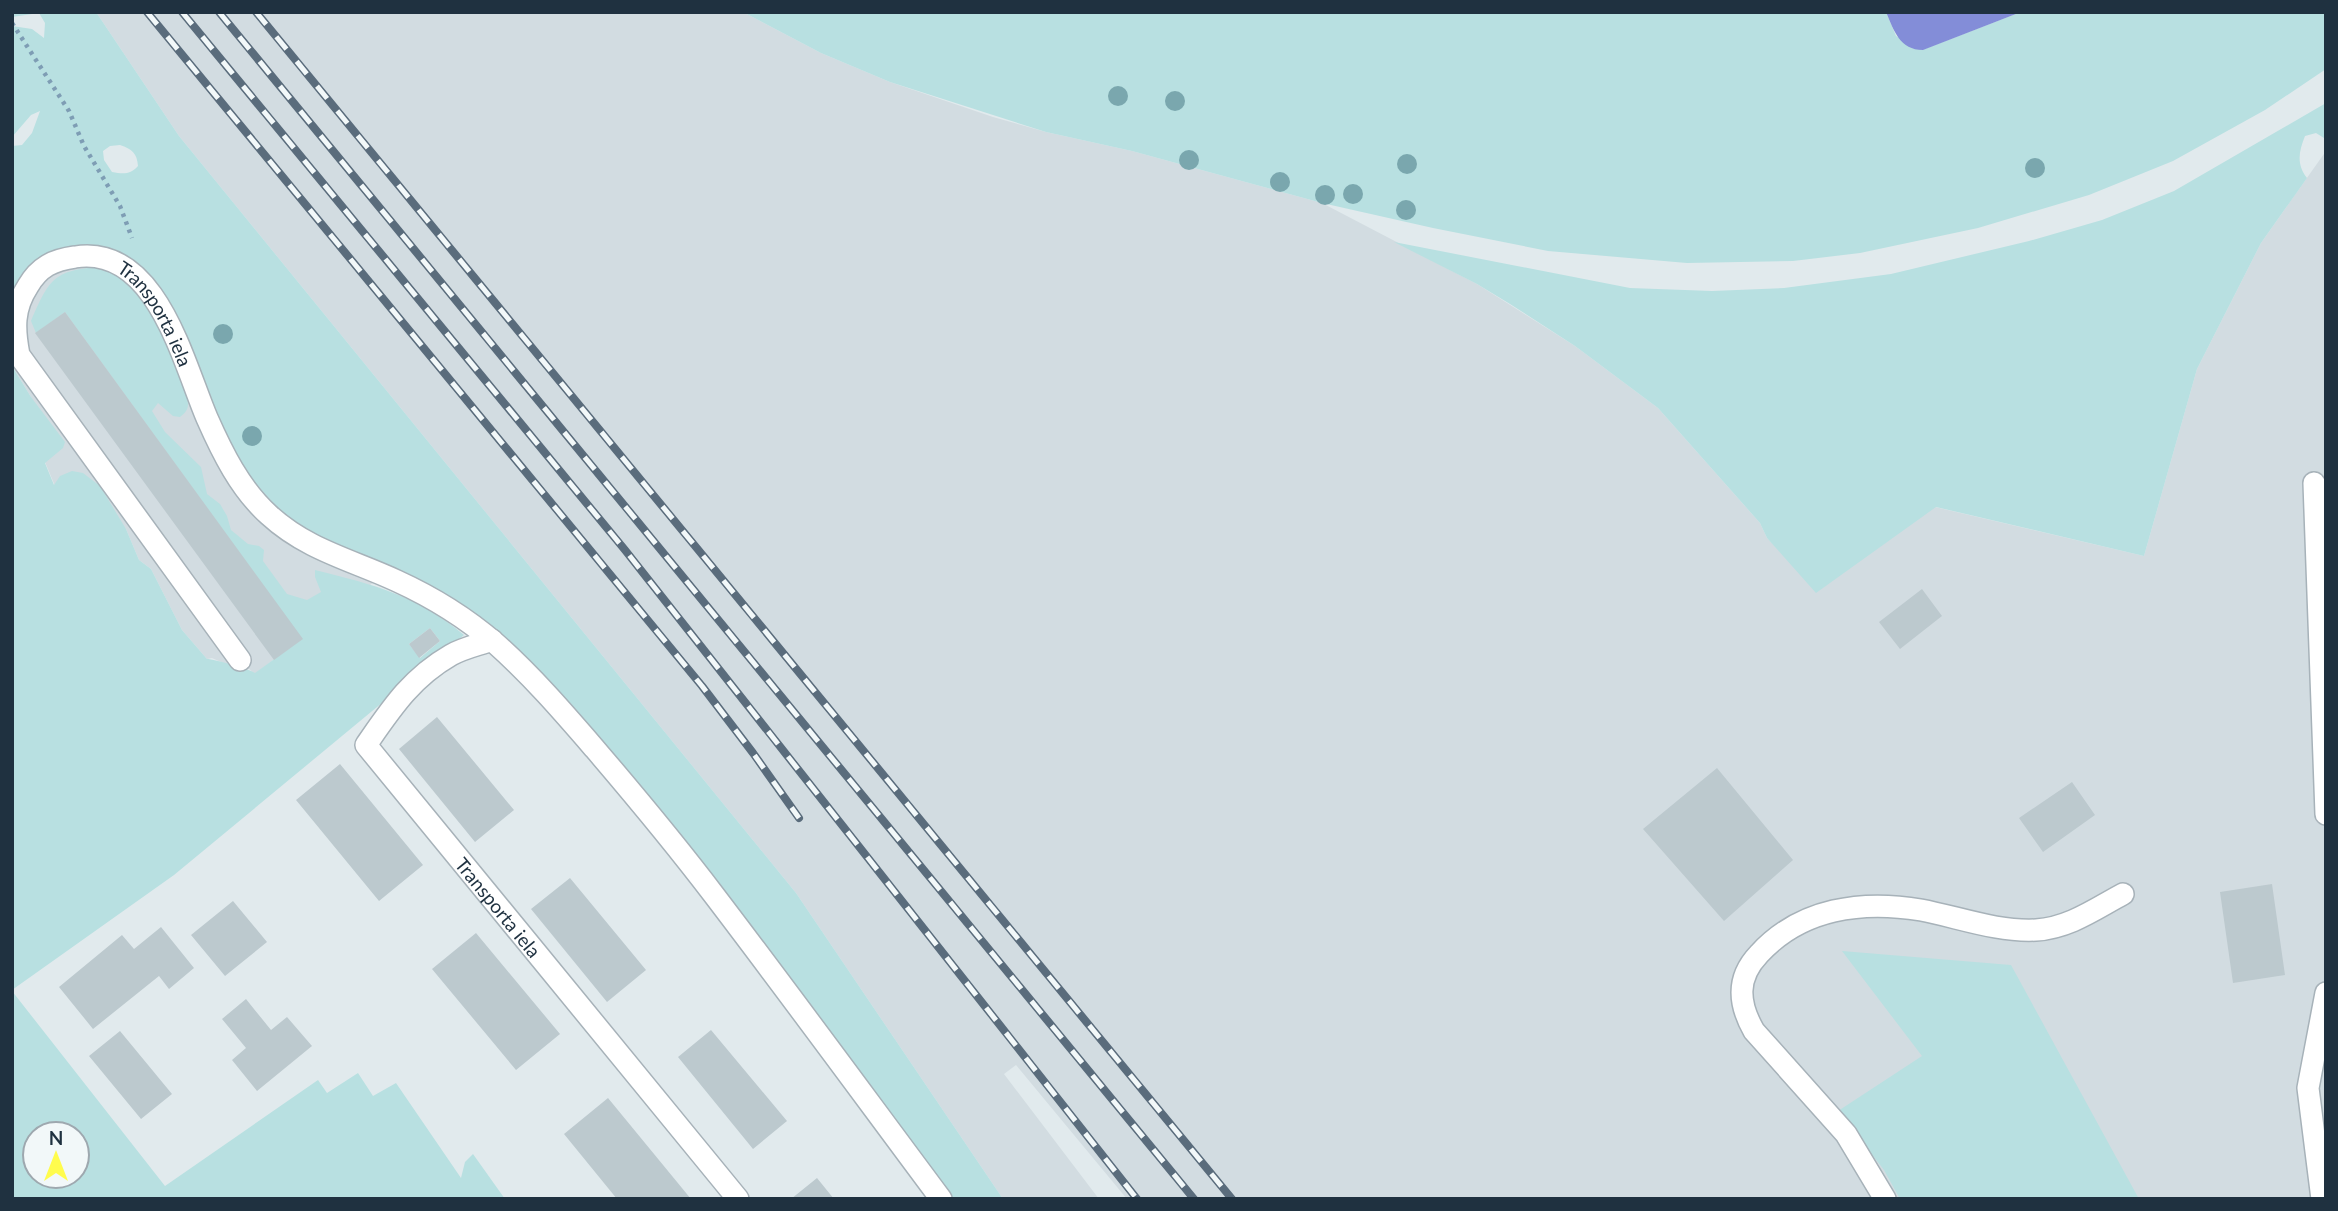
<svg xmlns="http://www.w3.org/2000/svg" width="2338" height="1211" viewBox="0 0 2338 1211" font-family="Lato,sans-serif">
<style>
.built{fill:#d2dce1}
.green{fill:#b8e0e1;fill-rule:evenodd}
.water{fill:#838dd8}
.building{fill:#bcc9ce}
.lines{fill:none;stroke-linecap:round;stroke-linejoin:round}
.minor-casing{stroke:#a7b2b9;stroke-width:24}
.path{stroke:#7e9db4;stroke-width:4.5;stroke-dasharray:3.5 5;stroke-linecap:butt}
.minor{stroke:#fff;stroke-width:21}
.rail-casing{stroke:#5a6c7c;stroke-width:8}
.rail{stroke:#f2f8f9;stroke-width:5;stroke-dasharray:16;stroke-linecap:butt}
.tree{fill:#7aa7ae}
.labels{text-anchor:middle;dominant-baseline:central;stroke-width:6;stroke-linejoin:round;paint-order:stroke}
.street-label{font-size:19px;fill:#1f3140;stroke:#f2f8f9}
</style>
<rect width="100%" height="100%" fill="#e1eaed"/>
<!-- built -->
<path class="built" d="M96 12H743L821 53 890 82 993 117 1046 132 1132 151 1322 203 1477 284 1575 346 1658 408 1760 523 1767 538 1790 562 1935 507 2144 556 2197 369 2261 243 2326 151V1199H1127L1016 1065 1004 1074 1099 1199H1003L796 893 179 136Z
M124 257 255 483 392 568 255 674 248 668 230 666 212 658 207 659 182 630 151 569 139 560 126 529 55 486 45 462 31 397 12 366V292L23 275Z"/>
<!-- green -->
<path class="green" d="M12 12H96L179 136 796 893 1003 1199H953L673 826 595 733 532 665 340 547 304 529 276 506 255 483 237 456 124 257 23 275 12 292V146L22 145 32 133 40 111 31 115 12 137V26L32 29 44 38 45 23 39 13 12 17ZM120 145C132 149 137 153 138 166 130 175 123 174 112 172L104 160 103 151 110 146Z
M743 12H1886L1896 36 1922 50 2021 12H2326V69L2265 110 2173 161 2089 195 1978 228 1860 253 1793 261 1687 263 1548 251 1433 228 1322 203 1132 151 1046 132 890 82 821 53Z
M2326 103V142L2324 138 2316 133 2305 136C2299 151 2296 164 2307 178L2261 243 2197 369 2144 556 1936 507 1816 593 1767 538 1760 523 1658 408 1575 346 1510 304 1477 284 1394 242 1630 288 1712 291 1784 288 1891 274 2029 241 2102 220 2174 191Z
M100 267C112 273 123 278 132 288 149 305 188 380 188 404 188 410 185 413 180 417L173 416 158 403 152 411 165 432 201 467 207 494 220 504 227 516 231 530 248 544 259 546 264 550 263 561 287 594 307 600 321 592 315 577V570C375 585 416 595 464 635L174 875 12 990V366L31 397 65 442 63 448 45 463 54 485 60 476 72 471 83 473 100 486 126 529 139 560 151 569 182 630 207 659C214 659 250 669 255 673L302 639 65 312 36 333 31 321C49 280 53 270 100 267ZM430 628 440 641 420 658 409 644Z
M1842 951 2011 965 2139 1199H1900L1884 1170 1838 1111 1922 1056Z
M12 991 165 1186 318 1080 327 1093 358 1073 373 1096 396 1083 461 1178 465 1162 473 1154 505 1199H12ZM35 1134H77V1176H35Z"/>
<!-- water -->
<path class="water" d="M1886 12H2021L1923 50C1900 50 1894 31 1886 12Z"/>
<!-- building -->
<path class="building" d="M65 312 303 639 274 660 35 333Z
M1922 589 1942 616 1900 649 1879 622Z
M430 628 440 641 419 658 409 644Z
M437 717 514 810 475 842 399 749Z
M340 764 423 865 379 901 296 800Z
M1717 768 1793 860 1724 921 1643 829Z
M2072 782 2095 815 2043 852 2019 818Z
M570 878 646 970 607 1002 531 909Z
M2272 884 2285 975 2233 983 2220 892Z
M233 901 267 942 225 976 191 935Z
M161 927 194 968 169 989 159 976 93 1029 59 987 122 935 134 949Z
M476 933 560 1034 516 1070 432 969Z
M246 999 271 1030 287 1017 312 1046 257 1091 232 1060 246 1048 222 1019Z
M711 1030 787 1121 753 1149 678 1057Z
M120 1031 172 1094 141 1119 89 1056Z
M608 1098 691 1199H617L564 1134Z
M817 1178 834 1199H791Z"/>
<g class="lines">
<defs>
<g id="minor">
<path d="M2314 483 2326 814"/>
<path id="s1" d="M492 640C478 645 463 648 451 655 411 678 391 709 366 745L738 1199"/>
<path id="s2" d="M240 660 19 355C14 329 13 309 28 286 39 267 53 260 75 257 156 244 183 362 207 418 222 452 240 489 269 515 307 550 352 560 397 581 432 597 466 618 495 643 532 676 563 712 595 749 636 797 676 845 714 895 791 996 865 1097 941 1199"/>
<path d="M1885 1199 1846 1134 1754 1031C1738 1003 1736 978 1759 954 1801 908 1862 900 1921 910 1958 917 1997 932 2036 930 2069 928 2095 909 2123 894"/>
<path d="M2322 1199 2308 1088 2326 993"/>
</g>
</defs>
<!-- minor casing -->
<use href="#minor" class="minor-casing"/>
<!-- path -->
<path class="path" d="M12 23 69 111 84 146 120 206 132 238"/>
<!-- minor -->
<use href="#minor" class="minor"/>
<defs>
<path id="rail" d="M147 12 702 686 753 753 799 818
M182 12 625 550 1137 1199
M219 12 1194 1199
M256 12 1232 1199"/>
</defs>
<!-- rail casing -->
<use href="#rail" class="rail-casing"/>
<!-- rail -->
<use href="#rail" class="rail"/>
</g>
<!-- trees -->
<g class="tree">
<circle cx="1118" cy="96" r="10"/>
<circle cx="1175" cy="101" r="10"/>
<circle cx="1189" cy="160" r="10"/>
<circle cx="1407" cy="164" r="10"/>
<circle cx="2035" cy="168" r="10"/>
<circle cx="1280" cy="182" r="10"/>
<circle cx="1353" cy="194" r="10"/>
<circle cx="1325" cy="195" r="10"/>
<circle cx="1406" cy="210" r="10"/>
<circle cx="223" cy="334" r="10"/>
<circle cx="252" cy="436" r="10"/>
</g>
<g class="labels">
<!-- street labels -->
<g class="street-label">
<text stroke="none"><textPath href="#s2" startOffset="614">Transporta iela</textPath></text>
<text stroke="none"><textPath href="#s1" startOffset="378">Transporta iela</textPath></text>
</g>
</g>
<!-- border -->
<rect width="2338" height="1211" fill="none" stroke="#1f3140" stroke-width="28"/>
<!-- north arrow -->
<g transform="translate(56 1155)"><circle r="33" fill="#f2f8f9" stroke="#9ea8af" stroke-width="2"/>
<path d="M0-5L12 26L0 18L-12 26Z" fill="#fffc4d"/>
<text y="-10" font-size="19" font-weight="bold" text-anchor="middle" fill="#1f3140">N</text>
</g>
</svg>
